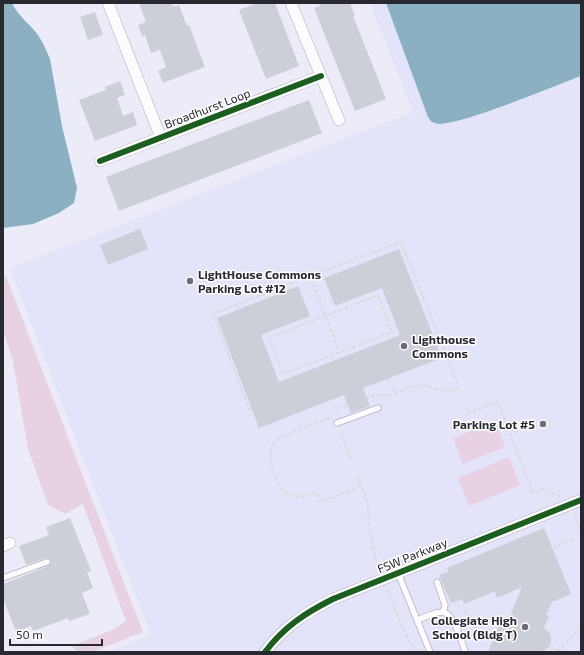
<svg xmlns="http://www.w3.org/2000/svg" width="584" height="655" viewBox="0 0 584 655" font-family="'Exo 2',sans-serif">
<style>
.built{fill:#e3e3f9}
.green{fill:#e8d1e3}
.water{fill:#8bb0c2}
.building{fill:#cccfd8}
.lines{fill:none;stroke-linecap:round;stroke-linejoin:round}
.lane-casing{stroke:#b1b1ba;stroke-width:7}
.street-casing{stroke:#b1b1ba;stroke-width:12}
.path{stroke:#dbdbde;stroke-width:2;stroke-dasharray:4 2;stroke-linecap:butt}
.lane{stroke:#fcfcfe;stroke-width:5.5}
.street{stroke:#fcfcfe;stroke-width:11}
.cycleway-casing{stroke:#fff;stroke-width:8}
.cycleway{stroke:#1b5e20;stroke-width:6}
.poi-dot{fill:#6d6d77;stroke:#fff;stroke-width:1.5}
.labels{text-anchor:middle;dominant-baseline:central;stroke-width:3;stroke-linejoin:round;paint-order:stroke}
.street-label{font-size:12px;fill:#282831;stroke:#fff}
.poi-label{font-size:12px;font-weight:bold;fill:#282831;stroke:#fff;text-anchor:start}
</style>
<rect width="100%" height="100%" fill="#ececf8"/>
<!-- built -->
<path class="built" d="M370 3H581V652H108L151 635 10 268 413 112Z"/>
<!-- green -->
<path class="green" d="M6 276 143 632 92 652H78L72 646 112 630 126 621 83 504 65 514 48 505 28 449 13 361 3 330V277Z
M495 421 505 447 463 464 453 438Z
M509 457 520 485 469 506 458 478Z"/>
<!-- water -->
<path class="water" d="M3 3H12C17 14 26 21 34 30 41 38 46 49 50 59L62 126 77 188 74 203 59 213 33 224 3 228Z
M386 3H581V76C559 84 450 130 435 123 432 123 429 119 428 117Z"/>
<!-- building -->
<path class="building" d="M139 3H172L173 7 179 5 187 26 189 25 205 67 163 83 158 71 166 67 160 50 151 53 145 35 142 36 138 25 146 22Z
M257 3H275L299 66 266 79 239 10Z
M319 3H350L355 16H353L386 99 355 111 314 8 320 6Z
M95 12 103 35 88 40 80 17Z
M120 81 125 95 117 98 123 116 133 112 137 125 95 141 79 100 106 90 105 87Z
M309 100 322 133 119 211 106 177Z
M140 229 148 249 108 265 100 245Z
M399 249 442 358 363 388 370 406 351 413 344 395 259 428 217 318 298 286 310 316 261 335 279 382 400 335 382 288 335 306 324 278Z
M70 518 91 571 87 572 93 588 82 593 90 614 69 621 68 618 33 631 31 626 16 632 3 598V584L48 566 51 562 50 559 46 558 26 565 19 546 49 535 46 527Z
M544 528 571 594 552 602 546 615 549 616 544 628 550 633 551 637V644L547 649 541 652H488L501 621 507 623 522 587 497 598 495 591 464 604 462 599 451 603 439 575 449 572 447 568Z"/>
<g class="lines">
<defs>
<path id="lane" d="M337 423 378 408
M398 573 430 652
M3 578 47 562
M437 582 445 605 443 612
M417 620C424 618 434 612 442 612 454 613 462 642 465 652"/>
<path id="street" d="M108 3 161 138
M291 3 339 120
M100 161 321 76
M3 546 10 543
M265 652C284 627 305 613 333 599L581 500"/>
</defs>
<!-- lane casing -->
<use href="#lane" class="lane-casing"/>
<!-- street casing -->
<use href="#street" class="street-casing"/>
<!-- path -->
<path class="path" d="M310 276 401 242 459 387 455 390 449 392 422 385 410 387 388 396 375 395 367 397
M378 295 392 332 283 374 269 338Z
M387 379 391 383 395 393
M466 406 469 413 498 402 533 493 544 489 560 497
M251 408 249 409 213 314 310 276 339 351
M335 414 341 406 348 404
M330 418C318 423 282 434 274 443 264 454 277 489 289 495 299 499 307 495 316 492L320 502 361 486 368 503 369 527 375 556 379 570
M341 433 351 460
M357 477 361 486
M575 516 581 532
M553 548 573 539
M387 590 409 642 415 648 417 652
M464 610 470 616 478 634
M550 647 564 652
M558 652 559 650 581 627"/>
<!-- lane -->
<use href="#lane" class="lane"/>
<!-- street -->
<use href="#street" class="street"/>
<defs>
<path id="cycleway" d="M100 161 321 76
M265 652C284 627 305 613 333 599L581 500"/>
</defs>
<!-- cycleway casing -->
<use href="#cycleway" class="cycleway-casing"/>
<!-- cycleway -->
<use href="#cycleway" class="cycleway"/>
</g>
<!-- markers -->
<g class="poi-dot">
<circle cx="190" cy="281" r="4"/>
<circle cx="404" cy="346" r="4"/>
<circle cx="543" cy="424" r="4"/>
<circle cx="525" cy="627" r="4"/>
</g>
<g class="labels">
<!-- street labels -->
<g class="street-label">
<text transform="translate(207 108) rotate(-21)">Broadhurst Loop</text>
<text transform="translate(412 555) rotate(-22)">FSW Parkway</text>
</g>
<!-- poi labels -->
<g class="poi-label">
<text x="198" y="274">LightHouse Commons<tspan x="198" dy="14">Parking Lot #12</tspan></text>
<text x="412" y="339">Lighthouse<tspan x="412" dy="14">Commons</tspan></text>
<text x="535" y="424" text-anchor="end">Parking Lot #5</text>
<text x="517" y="620" text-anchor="end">Collegiate High<tspan x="517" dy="14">School (Bldg T)</tspan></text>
</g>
</g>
<!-- border -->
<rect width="584" height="655" fill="none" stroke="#282831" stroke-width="8"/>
<!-- scale -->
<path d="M10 639v6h92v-6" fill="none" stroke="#282831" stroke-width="2"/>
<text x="16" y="639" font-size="12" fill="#282831" stroke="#ffffff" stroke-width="3" paint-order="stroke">50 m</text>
</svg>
